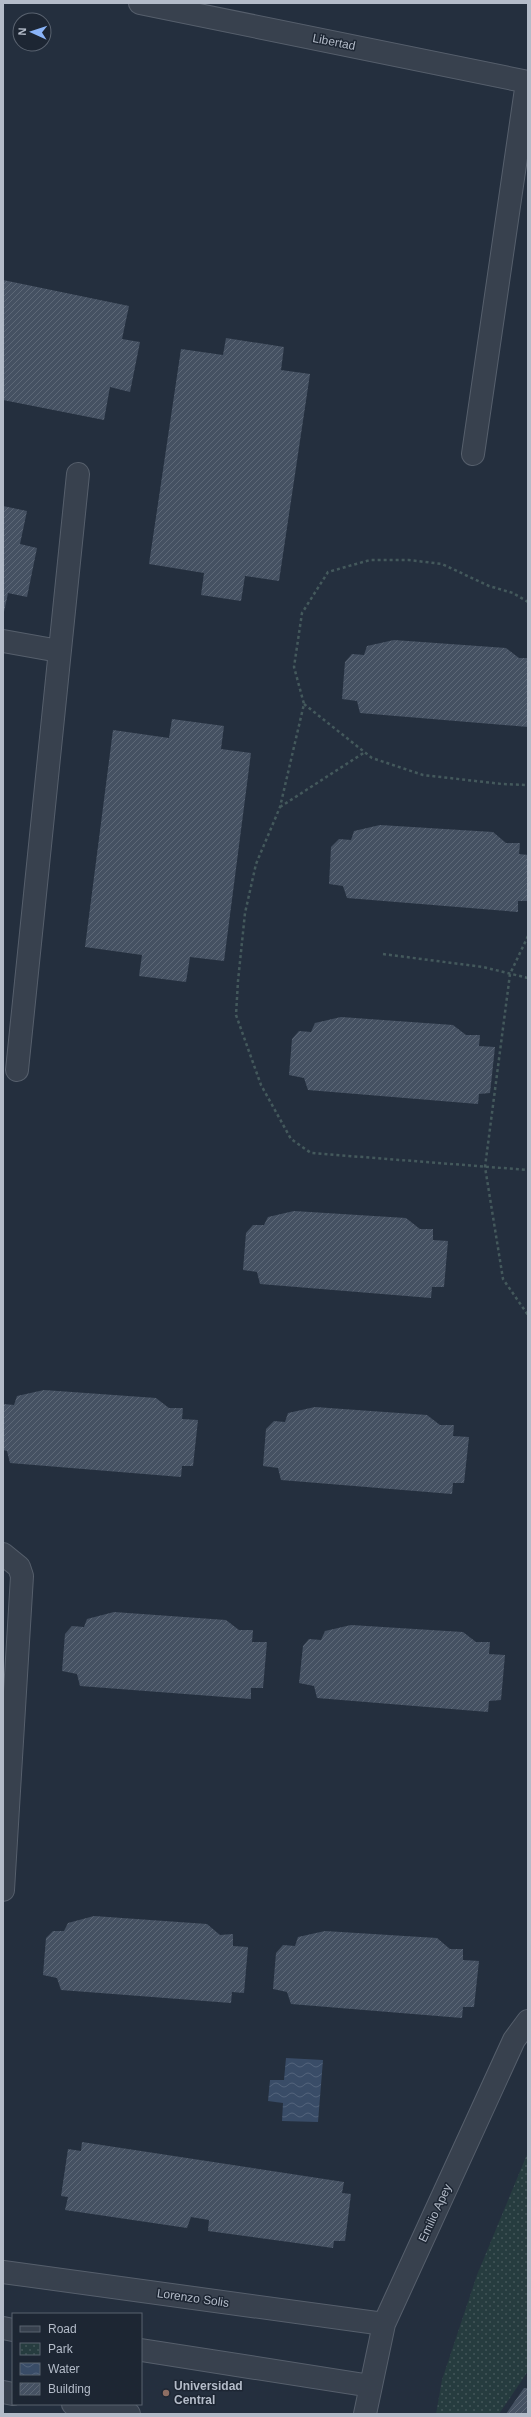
<svg xmlns="http://www.w3.org/2000/svg" width="531" height="2417" viewBox="0 0 531 2417" font-family="Arial,sans-serif">
<style>
.park{fill:url(#park-dots)}
.water{fill:url(#water-waves)}
.building{fill:url(#building-hatch)}
.lines{fill:none;stroke-linecap:round;stroke-linejoin:round}
.minor-casing{stroke:#565f6c;stroke-width:24}
.path{stroke:#44595c;stroke-width:2.5;stroke-dasharray:3 3;stroke-linecap:butt}
.minor{stroke:#38414e;stroke-width:22}
.education-dot{fill:#8d6e63;stroke:#1d2633;stroke-width:1.5}
.labels{text-anchor:middle;dominant-baseline:central;stroke-width:3;stroke-linejoin:round;paint-order:stroke}
.street-label{font-size:12px;fill:#b4bcc9;stroke:#1d2633}
.poi-label{font-size:12px;font-weight:bold;fill:#b4bcc9;stroke:#1d2633;text-anchor:start}
</style>
<defs>
<pattern id="park-dots" width="8" height="8" patternUnits="userSpaceOnUse"><rect width="8" height="8" fill="#263c3f"/><path d="M2 2h.1M6 6h.1" fill="none" stroke="#435659" stroke-width="1.8" stroke-linecap="round"/></pattern>
<pattern id="water-waves" width="16" height="10" patternUnits="userSpaceOnUse"><rect width="16" height="10" fill="#394c67"/><path d="M0 5q4-4 8 0t8 0" fill="none" stroke="#53647b"/></pattern>
<pattern id="building-hatch" width="6" height="6" patternUnits="userSpaceOnUse"><rect width="6" height="6" fill="#455162"/><path d="M-1 1l2-2M0 6l6-6M5 7l2-2" fill="none" stroke="#5d6877"/></pattern>
</defs>
<rect width="100%" height="100%" fill="#242f3e"/>
<!-- park -->
<path class="park" d="M528 2152V2371L499 2414H436L442 2380 477 2275Z"/>
<!-- water -->
<path class="water" d="M286 2058 323 2060 318 2122 282 2121 283 2103 268 2101 270 2080H284Z"/>
<!-- building -->
<path class="building" d="M3 280 129 306 122 339 140 342 130 392 110 387 104 420 3 400Z
M226 338 284 347 281 370 310 374 279 581 245 576 241 601 201 595 204 573 149 564 181 349 223 355Z
M3 506 27 511 20 544 37 548 27 597 8 593 4 612Z
M394 640 506 648 519 658H528V727L360 713 357 701 342 699 345 662 352 654 364 655 367 646Z
M172 719 224 726 221 749 251 753 224 961 190 957 186 982 139 976 142 955 85 947 113 730 169 738Z
M380 825 493 832 506 843H520L519 854 528 855V901H518V912L347 898 343 886 329 884 331 847 339 839 351 840 354 831Z
M341 1017 453 1025 466 1035H480L479 1046 495 1047 490 1093 479 1094 478 1104 308 1090 304 1078 289 1075 292 1039 299 1031 311 1032 315 1023Z
M294 1211 406 1218 420 1229H433V1240L448 1241 444 1287H432L431 1298 260 1284 257 1272 243 1270 246 1233 253 1225H264L268 1217Z
M44 1390 156 1398 169 1408H183L182 1419 198 1420 193 1466H182L181 1477 10 1463 7 1451 3 1450V1404L14 1405 17 1396Z
M315 1407 427 1415 440 1425H454L453 1436 469 1437 464 1483H453L452 1494 281 1480 278 1468 263 1466 266 1429 274 1421 285 1422 288 1413Z
M114 1612 226 1620 239 1630H253L252 1642H267L263 1688H251V1699L80 1686 77 1674 62 1671 65 1634 72 1626 84 1627 87 1619Z
M351 1625 463 1632 476 1642H490L489 1654 505 1655 501 1700 489 1701 488 1712 317 1698 314 1686 299 1683 303 1646 309 1639 321 1640 325 1631Z
M94 1916 207 1924 220 1935 233 1934V1946L248 1947 244 1993 232 1992 231 2003 61 1990 57 1978 43 1975 46 1938 53 1931H64L68 1923Z
M325 1931 437 1938 450 1949H463V1960L479 1961 474 2007H463L462 2018 291 2004 287 1992 273 1989 276 1953 283 1945 295 1946 298 1937Z
M82 2142 344 2182 342 2193 351 2194 345 2241H334L333 2248 208 2231 209 2220 191 2217 187 2228 65 2210 68 2197 61 2196 68 2149 81 2151Z
M524 2388H528V2414H506Z"/>
<g class="lines">
<defs>
<path id="minor" d="M140 3 528 82
M473 454 527 82
M3 641 59 651
M17 1070 78 474
M3 1554 19 1567 22 1576 3 1890
M3 2272 384 2324
M3 2328 13 2330
M141 2350 371 2386
M3 2392 13 2394
M73 2404 129 2414
M365 2414 384 2324 514 2040 528 2021"/>
</defs>
<!-- minor casing -->
<use href="#minor" class="minor-casing"/>
<!-- path -->
<path class="path" d="M528 602 513 593 489 586 442 564 409 560H370L328 572 302 613 294 667 304 704 280 807 256 864 245 913 238 981 236 1015 261 1085 291 1139 311 1153 528 1170
M304 704 372 758 423 775 502 784 528 785
M280 807 365 752
M528 936 510 974 485 1167 503 1279 528 1315
M383 954 483 967 528 978"/>
<!-- minor -->
<use href="#minor" class="minor"/>
</g>
<!-- markers -->
<circle class="education-dot" cx="166" cy="2393" r="4"/>
<g class="labels">
<!-- street labels -->
<g class="street-label">
<text transform="translate(334 42) rotate(11)">Libertad</text>
<text transform="translate(435 2213) rotate(-65)">Emilio Apey</text>
<text transform="translate(193 2298) rotate(8)">Lorenzo Solis</text>
</g>
<!-- poi labels -->
<g class="poi-label">
<text x="174" y="2386">Universidad<tspan x="174" dy="14">Central</tspan></text>
</g>
</g>
<!-- border -->
<rect width="531" height="2417" fill="none" stroke="#b4bcc9" stroke-width="8"/>
<!-- legend -->
<rect x="12" y="2313" width="130" height="92" fill="#1d2633" stroke="#59626f"/>
<rect x="20" y="2326" width="20" height="6" fill="#38414e" stroke="#59626f"/>
<text x="48" y="2333" font-size="12" fill="#b4bcc9">Road</text>
<rect x="20" y="2343" width="20" height="12" fill="url(#park-dots)" stroke="#59626f"/>
<text x="48" y="2353" font-size="12" fill="#b4bcc9">Park</text>
<rect x="20" y="2363" width="20" height="12" fill="url(#water-waves)" stroke="#59626f"/>
<text x="48" y="2373" font-size="12" fill="#b4bcc9">Water</text>
<rect x="20" y="2383" width="20" height="12" fill="url(#building-hatch)" stroke="#59626f"/>
<text x="48" y="2393" font-size="12" fill="#b4bcc9">Building</text>
<!-- north arrow -->
<g transform="translate(32 32) rotate(273)"><circle r="19" fill="#1d2633" stroke="#59626f"/>
<path d="M0-3L7 15L0 10L-7 15Z" fill="#8ab4f8"/>
<text y="-6" font-size="11" font-weight="bold" text-anchor="middle" fill="#b4bcc9">N</text>
</g>
</svg>
